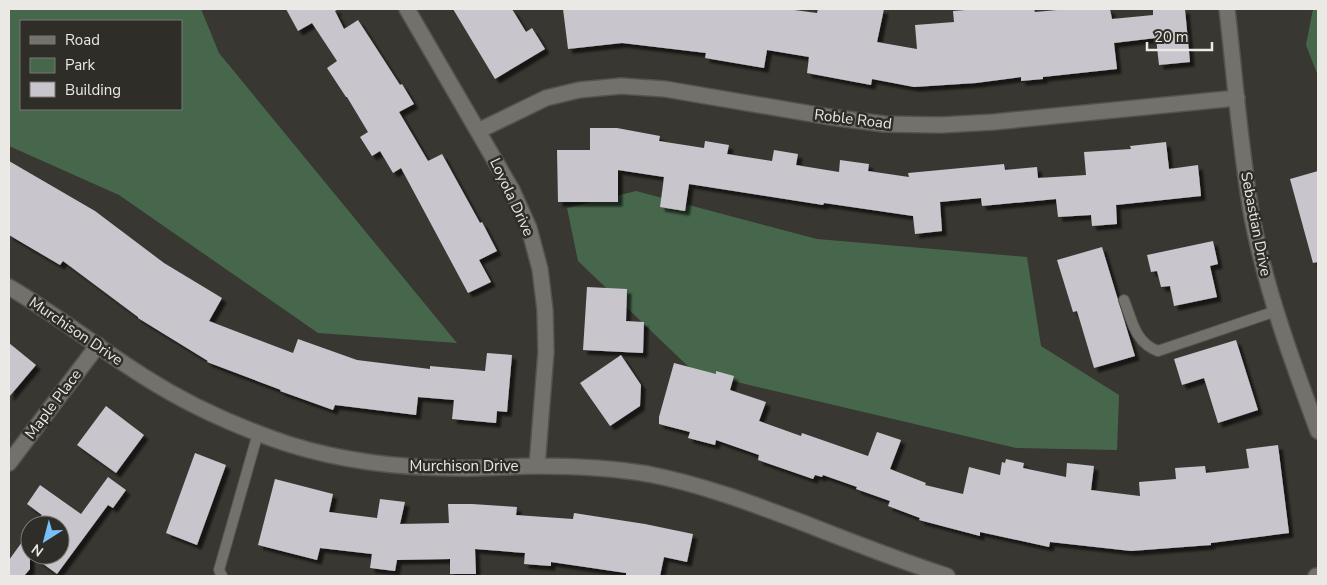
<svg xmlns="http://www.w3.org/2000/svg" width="1327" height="585" viewBox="0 0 1327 585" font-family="'Nunito Sans',sans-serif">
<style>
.green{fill:#47674c;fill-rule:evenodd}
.building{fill:#c8c5cc;filter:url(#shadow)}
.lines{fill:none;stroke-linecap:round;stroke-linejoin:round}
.lane-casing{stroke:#55534e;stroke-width:12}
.street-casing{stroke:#55534e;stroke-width:18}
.lane{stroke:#73716b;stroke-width:10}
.street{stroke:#73716b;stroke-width:15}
.labels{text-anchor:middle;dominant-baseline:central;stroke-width:5;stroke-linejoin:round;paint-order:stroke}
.street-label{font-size:15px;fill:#eae9e5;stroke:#2e2d27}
</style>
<defs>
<filter id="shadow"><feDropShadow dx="4.5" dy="4.5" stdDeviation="1" flood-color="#0009"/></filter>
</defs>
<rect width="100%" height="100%" fill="#383731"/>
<!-- green -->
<path class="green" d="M9 9H201L219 53 457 343 318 333 119 195 9 146ZM21 21H181V109H21Z
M1313 9H1318V76L1306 45Z
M636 191 817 239 1027 257 1041 346 1119 395 1117 450 1016 448 694 372 578 261 567 208Z"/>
<!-- building -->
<path class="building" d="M286 9H339L335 11 344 29 358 20 400 85 402 84 414 104 399 112 428 161 442 154 480 223 482 222 497 251 479 260 491 282 468 293 401 168 393 173 380 151 372 156 360 137 368 132 347 97H346L327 68 337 61 312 23 298 31Z
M453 9H512L526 32 532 28 545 49 495 79Z
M563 9H787L817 13 818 9H884L877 42 917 49 915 25 954 22 953 11 978 9H1034L1035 12 1068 9H1110L1112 19 1153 15V9H1185L1190 62 1159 65 1156 38 1114 43 1117 69 1043 77V79L1021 81V77L976 83 914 87 872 79 871 85 807 73 809 57 767 50 764 68 705 58 706 53 622 43 568 49Z
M590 128H617L660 136 659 141 704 148 705 141 729 145 727 154 772 161 774 150 798 154 796 165 839 172 840 160 869 164 868 171 909 177 908 173 1004 164 1005 170 1037 167 1038 178 1086 175 1084 152 1131 149 1130 146 1166 142 1169 169 1198 165 1201 196 1116 205 1117 224 1092 226 1091 215 1058 217 1056 199 982 206 981 198 940 202 942 231 915 234 913 216 824 203 823 205 689 184 685 211 660 207 664 177 618 170V202H558L557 150H590Z
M9 161 95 211 164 263 222 298 209 321 293 353 298 339 357 360 430 369V366L485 371 487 353 512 355 507 412 497 411 496 423 452 419 454 400 418 397 416 415 335 405 333 410 280 391 281 390 207 362 208 361 138 318V317L63 261 60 265 9 235Z
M1318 171V262L1313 263 1290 179Z
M1213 241 1218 264 1210 266 1217 297 1174 306 1170 286 1161 287 1157 271 1151 272 1147 255Z
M1102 247 1135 356 1094 368 1077 311 1073 312 1057 260Z
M587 287 627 289 626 321 644 322 643 353 583 350Z
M1236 340 1258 410 1218 423 1204 378 1182 385 1174 359Z
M9 343 36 365 9 397Z
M621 355 641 385 640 406 610 426 580 383Z
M674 363 716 374V371L734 376 730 390 766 402 759 421 801 436 802 433 868 456 877 432 901 440 890 469 926 483 925 485 963 494 969 467 1000 475 1002 462 1005 463 1006 459 1024 463 1023 468 1066 477 1067 463 1094 466 1091 490 1140 496 1139 482 1176 479 1175 468 1205 466 1206 473 1249 468 1246 449 1278 445 1289 533 1211 543V545L1131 551 1050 542 1049 547 980 532V536L919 520 920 518 888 506 890 501 856 489 857 487 823 475 822 477 815 475 813 479 758 460 759 455 716 440 715 445 688 438 690 432 659 424V417Z
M106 406 144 435 116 473 77 445Z
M195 453 226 465 197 545 166 533Z
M108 477 126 490 113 508 108 505 57 574 31 555H60V525H34L42 515 27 504 40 485 81 514Z
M275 479 333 494 329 512 377 518 380 499 405 502 400 524 449 523 448 504H472L517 507 516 515 573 519 574 513 645 524 693 534 687 562 664 557 660 576H626V573L551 562V566L524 564 525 553 475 549 476 574H450V559L397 560 395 571 370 568 372 554 320 548 317 560 258 545Z
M30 531V569L24 576H9V560Z"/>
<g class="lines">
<defs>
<path id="lane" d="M1124 300C1132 320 1135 343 1158 351L1276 311
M222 576 219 570 258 433"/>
<path id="street" d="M407 9 512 190 529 228 540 269 545 310 546 352 537 466
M1227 9C1235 78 1240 148 1252 217 1266 290 1292 361 1318 431
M478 131 546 98 579 90 621 86 665 89 830 117 884 124 941 125 994 122 1237 98
M9 287C55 314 97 347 143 376 188 405 237 427 288 444 342 461 400 468 457 468 484 469 511 466 537 466 574 466 612 468 648 474 700 484 751 503 801 522 849 541 898 560 947 576
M9 463 98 345
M1316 576H1318"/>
</defs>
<!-- lane casing -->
<use href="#lane" class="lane-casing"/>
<!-- street casing -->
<use href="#street" class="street-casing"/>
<!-- lane -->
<use href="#lane" class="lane"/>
<!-- street -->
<use href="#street" class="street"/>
</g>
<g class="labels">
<!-- street labels -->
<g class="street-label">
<text transform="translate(853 119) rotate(7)">Roble Road</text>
<text transform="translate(512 197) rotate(65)">Loyola Drive</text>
<text transform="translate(1256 224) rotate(79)">Sebastian Drive</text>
<text transform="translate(76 331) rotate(34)">Murchison Drive</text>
<text transform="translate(53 404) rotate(-53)">Maple Place</text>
<text x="464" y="466">Murchison Drive</text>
</g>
</g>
<!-- border -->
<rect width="1327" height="585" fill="none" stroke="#eae9e5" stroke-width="20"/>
<!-- legend -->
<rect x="20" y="20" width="162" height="90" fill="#2e2d27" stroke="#797873"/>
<rect x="30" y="36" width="25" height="8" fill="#73716b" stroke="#797873"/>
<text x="65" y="45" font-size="15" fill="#eae9e5">Road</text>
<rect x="30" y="58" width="25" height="15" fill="#47674c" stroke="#797873"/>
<text x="65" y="70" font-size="15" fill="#eae9e5">Park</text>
<rect x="30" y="82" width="25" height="15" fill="#c8c5cc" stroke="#797873"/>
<text x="65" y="95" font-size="15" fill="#eae9e5">Building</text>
<!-- north arrow -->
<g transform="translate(45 540) rotate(216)"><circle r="24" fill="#2e2d27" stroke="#797873"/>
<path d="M0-4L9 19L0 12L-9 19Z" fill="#79bff8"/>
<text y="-8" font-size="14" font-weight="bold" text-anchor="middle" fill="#eae9e5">N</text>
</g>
<!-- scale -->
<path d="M1147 42v8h65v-8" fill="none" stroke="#eae9e5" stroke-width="2.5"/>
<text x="1154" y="42" font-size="15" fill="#eae9e5" stroke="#2e2d27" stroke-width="4" paint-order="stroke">20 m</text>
</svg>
